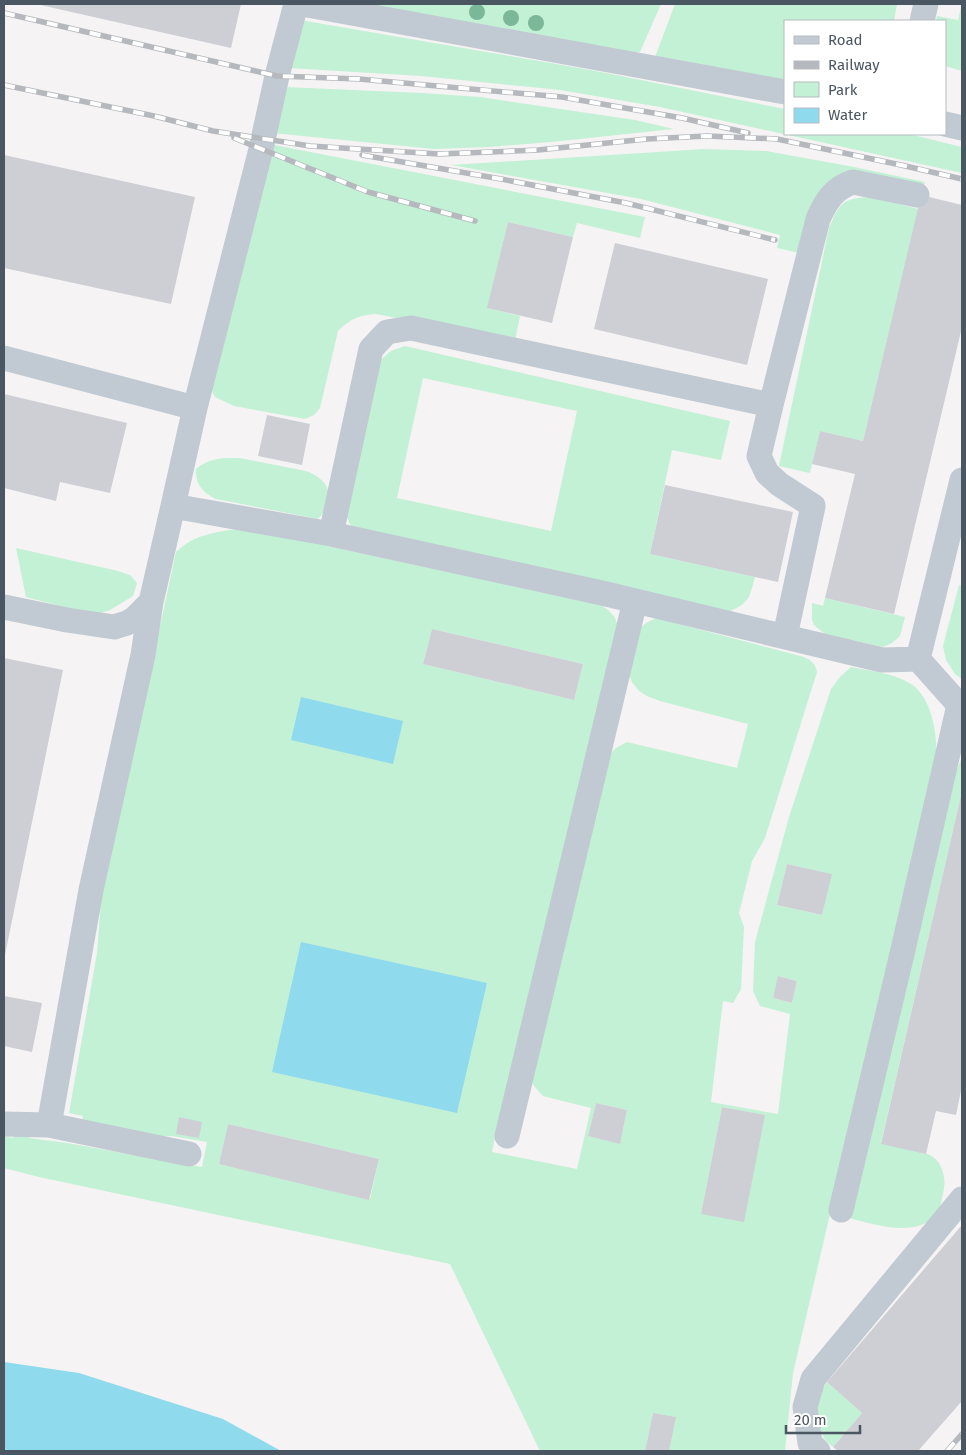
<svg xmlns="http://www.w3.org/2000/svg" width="966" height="1455" viewBox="0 0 966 1455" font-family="'Fira Sans',sans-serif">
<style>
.green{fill:#c3f1d5;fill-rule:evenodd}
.water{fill:#90daee}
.building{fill:#cdcfd5}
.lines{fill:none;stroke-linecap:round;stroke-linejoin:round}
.minor{stroke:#c1cad2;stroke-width:25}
.rail-casing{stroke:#b5b8bd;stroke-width:5.5}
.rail{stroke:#fff;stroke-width:4;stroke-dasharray:11;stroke-linecap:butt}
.tree{fill:#7bb799}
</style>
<rect width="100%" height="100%" fill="#f5f3f3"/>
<!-- green -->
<path class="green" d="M351 4H661L640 52 628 53Z
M675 4H897L894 21H785V88L655 57Z
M961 7H962V71L945 66V21H936L937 16 958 20Z
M300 20 591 70 785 109V134H905L913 135 962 147V173L660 107 560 90 421 76 289 68Z
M284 87 422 93 480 97 635 120 674 129 551 142 488 147 434 149 272 133Z
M269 144 645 217 640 238 577 223 573 237 508 222 488 308 520 316 515 341 376 314C359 315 350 319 338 331L320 408 314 415 305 419 234 406 215 397 208 383Z
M704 149 766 151 854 167 925 182 924 185 859 174 799 253 777 248 780 235 641 199 451 165Z
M872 197 918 209 863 441 820 431 810 473 779 466 829 228C840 202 843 198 872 197Z
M405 346 730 421 721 460 672 450 650 554 755 577C749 598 750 603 728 612L351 526 345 513 377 363 391 351ZM423 378 577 411 551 531 397 498Z
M240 458 306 471C321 476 334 489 328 506 326 511 321 515 318 519L216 499C203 493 195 484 196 469 211 457 222 458 240 458Z
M244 528 601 605C610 611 615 615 618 626L498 1123 492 1152 577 1169 591 1108 543 1096 534 1086 529 1074 609 755 616 748 627 742 737 768 748 724 660 701 647 696 639 691 632 682 627 670 636 632 646 623 656 618 804 657C812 661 815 663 817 672L765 838 752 861 739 913 744 927 741 989 733 1003 723 1001 711 1102 778 1114 790 1014 760 1006 753 991 755 942 789 817 831 689 840 677 851 667C870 671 894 673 911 684 930 696 937 730 936 751L888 965 793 1373 785 1451H669L675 1417 653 1413 645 1451H540L450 1264 39 1177 4 1168V1136L13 1138 16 1127 30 1129 29 1138 67 1143 202 1167 207 1142 172 1136 119 1137 81 1128 83 1116 69 1113 97 953 101 901 176 552C196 533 218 532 244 528ZM432 629 583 664 574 700 423 664ZM787 864 831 874 822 915 777 905ZM779 976 797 981 792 1003 773 998ZM596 1103 627 1110 620 1143 588 1136ZM722 1107 764 1115 701 1214ZM228 1124 379 1159 370 1199 219 1164Z
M16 548 118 571 130 575 137 583 133 596 110 610 95 615 26 597Z
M959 585 962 586V679L955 674 946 660 943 646Z
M825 598 905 617 900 636 892 643 883 647 825 634 814 625 812 620V603L823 606Z
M962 757V791L881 1143C894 1148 922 1149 933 1157 942 1163 946 1178 944 1188 943 1194 942 1201 940 1207 926 1241 875 1225 849 1218L953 779Z
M827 1382 862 1413 833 1447 825 1440 820 1429 817 1415 820 1392Z"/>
<!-- water -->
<path class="water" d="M301 697 403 721 393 764 291 740Z
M301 942 487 983 457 1113 272 1072Z
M4 1362 79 1373 223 1419 281 1451H4Z"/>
<!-- building -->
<path class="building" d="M36 4H241L231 48Z
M4 155 195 197 171 304 4 268Z
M921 195 962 205V327L894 614 825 598 855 474 812 464 820 431 863 441Z
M508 222 573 237 552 323 487 308Z
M615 243 768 279 747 365 594 329Z
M4 394 127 423 110 493 60 482 56 501 4 488Z
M267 415 310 424 302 465 258 456Z
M665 485 793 512 778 582 650 554Z
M432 629 583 664 574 700 423 664Z
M4 658 63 670 5 955H4Z
M962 791V1086L956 1115 936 1111 926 1154 881 1144Z
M787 864 832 874 822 915 777 905Z
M778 976 797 981 792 1003 773 998Z
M4 996 42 1003 32 1052 4 1046Z
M596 1103 627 1110 620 1144 588 1136Z
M722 1107 765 1115 744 1222 701 1214Z
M179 1117 202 1122 199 1138 176 1134Z
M228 1124 379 1159 369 1200 219 1164Z
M962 1225V1401L918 1451H838L833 1447 862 1413 827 1382Z
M653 1413 676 1417 669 1451H645Z"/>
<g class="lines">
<!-- minor -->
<path class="minor" d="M302 4 785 92
M922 21 926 4
M945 124 962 128
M4 358 195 408
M771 405 759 456 767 473 779 484 813 506 785 636
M173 506 195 408 261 149 277 76 296 4
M331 534 371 349 387 332 411 328 771 405 818 219C826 201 834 188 853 182L917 195
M151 602 143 655 91 890 49 1125 189 1154
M4 607 67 620 114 627 127 623 135 618 151 602 173 506 331 534 602 593 882 660 918 659 959 705H962
M918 659 962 480
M4 1124 49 1125
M507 1136 635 601
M841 1210 902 954 959 705
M818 1451 810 1443 805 1407 813 1379 962 1199"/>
<defs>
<path id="rail" d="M4 13 277 76 359 79 562 97 682 118 748 133
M4 85 154 116 213 131 310 146 439 154 538 150 647 139 707 136 777 139 901 165 962 179
M234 138 368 192 475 221
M362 155 501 179 626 203 775 240
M947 1451 962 1434"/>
</defs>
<!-- rail casing -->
<use href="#rail" class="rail-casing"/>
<!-- rail -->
<use href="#rail" class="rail"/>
</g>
<!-- trees -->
<g class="tree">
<circle cx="477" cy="12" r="8"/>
<circle cx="511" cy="18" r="8"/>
<circle cx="536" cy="23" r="8"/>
</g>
<!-- border -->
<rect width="966" height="1455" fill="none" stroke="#4a5661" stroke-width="10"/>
<!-- legend -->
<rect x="784" y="20" width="162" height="115" fill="#ffffff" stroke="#b7bbc0"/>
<rect x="794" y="36" width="25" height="8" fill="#c1cad2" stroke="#b7bbc0"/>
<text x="828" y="45" font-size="15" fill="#4a5661">Road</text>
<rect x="794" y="61" width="25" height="8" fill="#b5b8bd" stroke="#b7bbc0"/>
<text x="828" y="70" font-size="15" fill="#4a5661">Railway</text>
<rect x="794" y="82" width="25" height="15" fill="#c3f1d5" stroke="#b7bbc0"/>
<text x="828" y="95" font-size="15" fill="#4a5661">Park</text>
<rect x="794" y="108" width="25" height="15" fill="#90daee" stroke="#b7bbc0"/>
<text x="828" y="120" font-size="15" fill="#4a5661">Water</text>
<!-- scale -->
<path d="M786 1425v8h74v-8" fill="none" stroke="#4a5661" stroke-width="2.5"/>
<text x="794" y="1425" font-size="15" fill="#4a5661" stroke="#ffffff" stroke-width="4" paint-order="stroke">20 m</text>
</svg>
